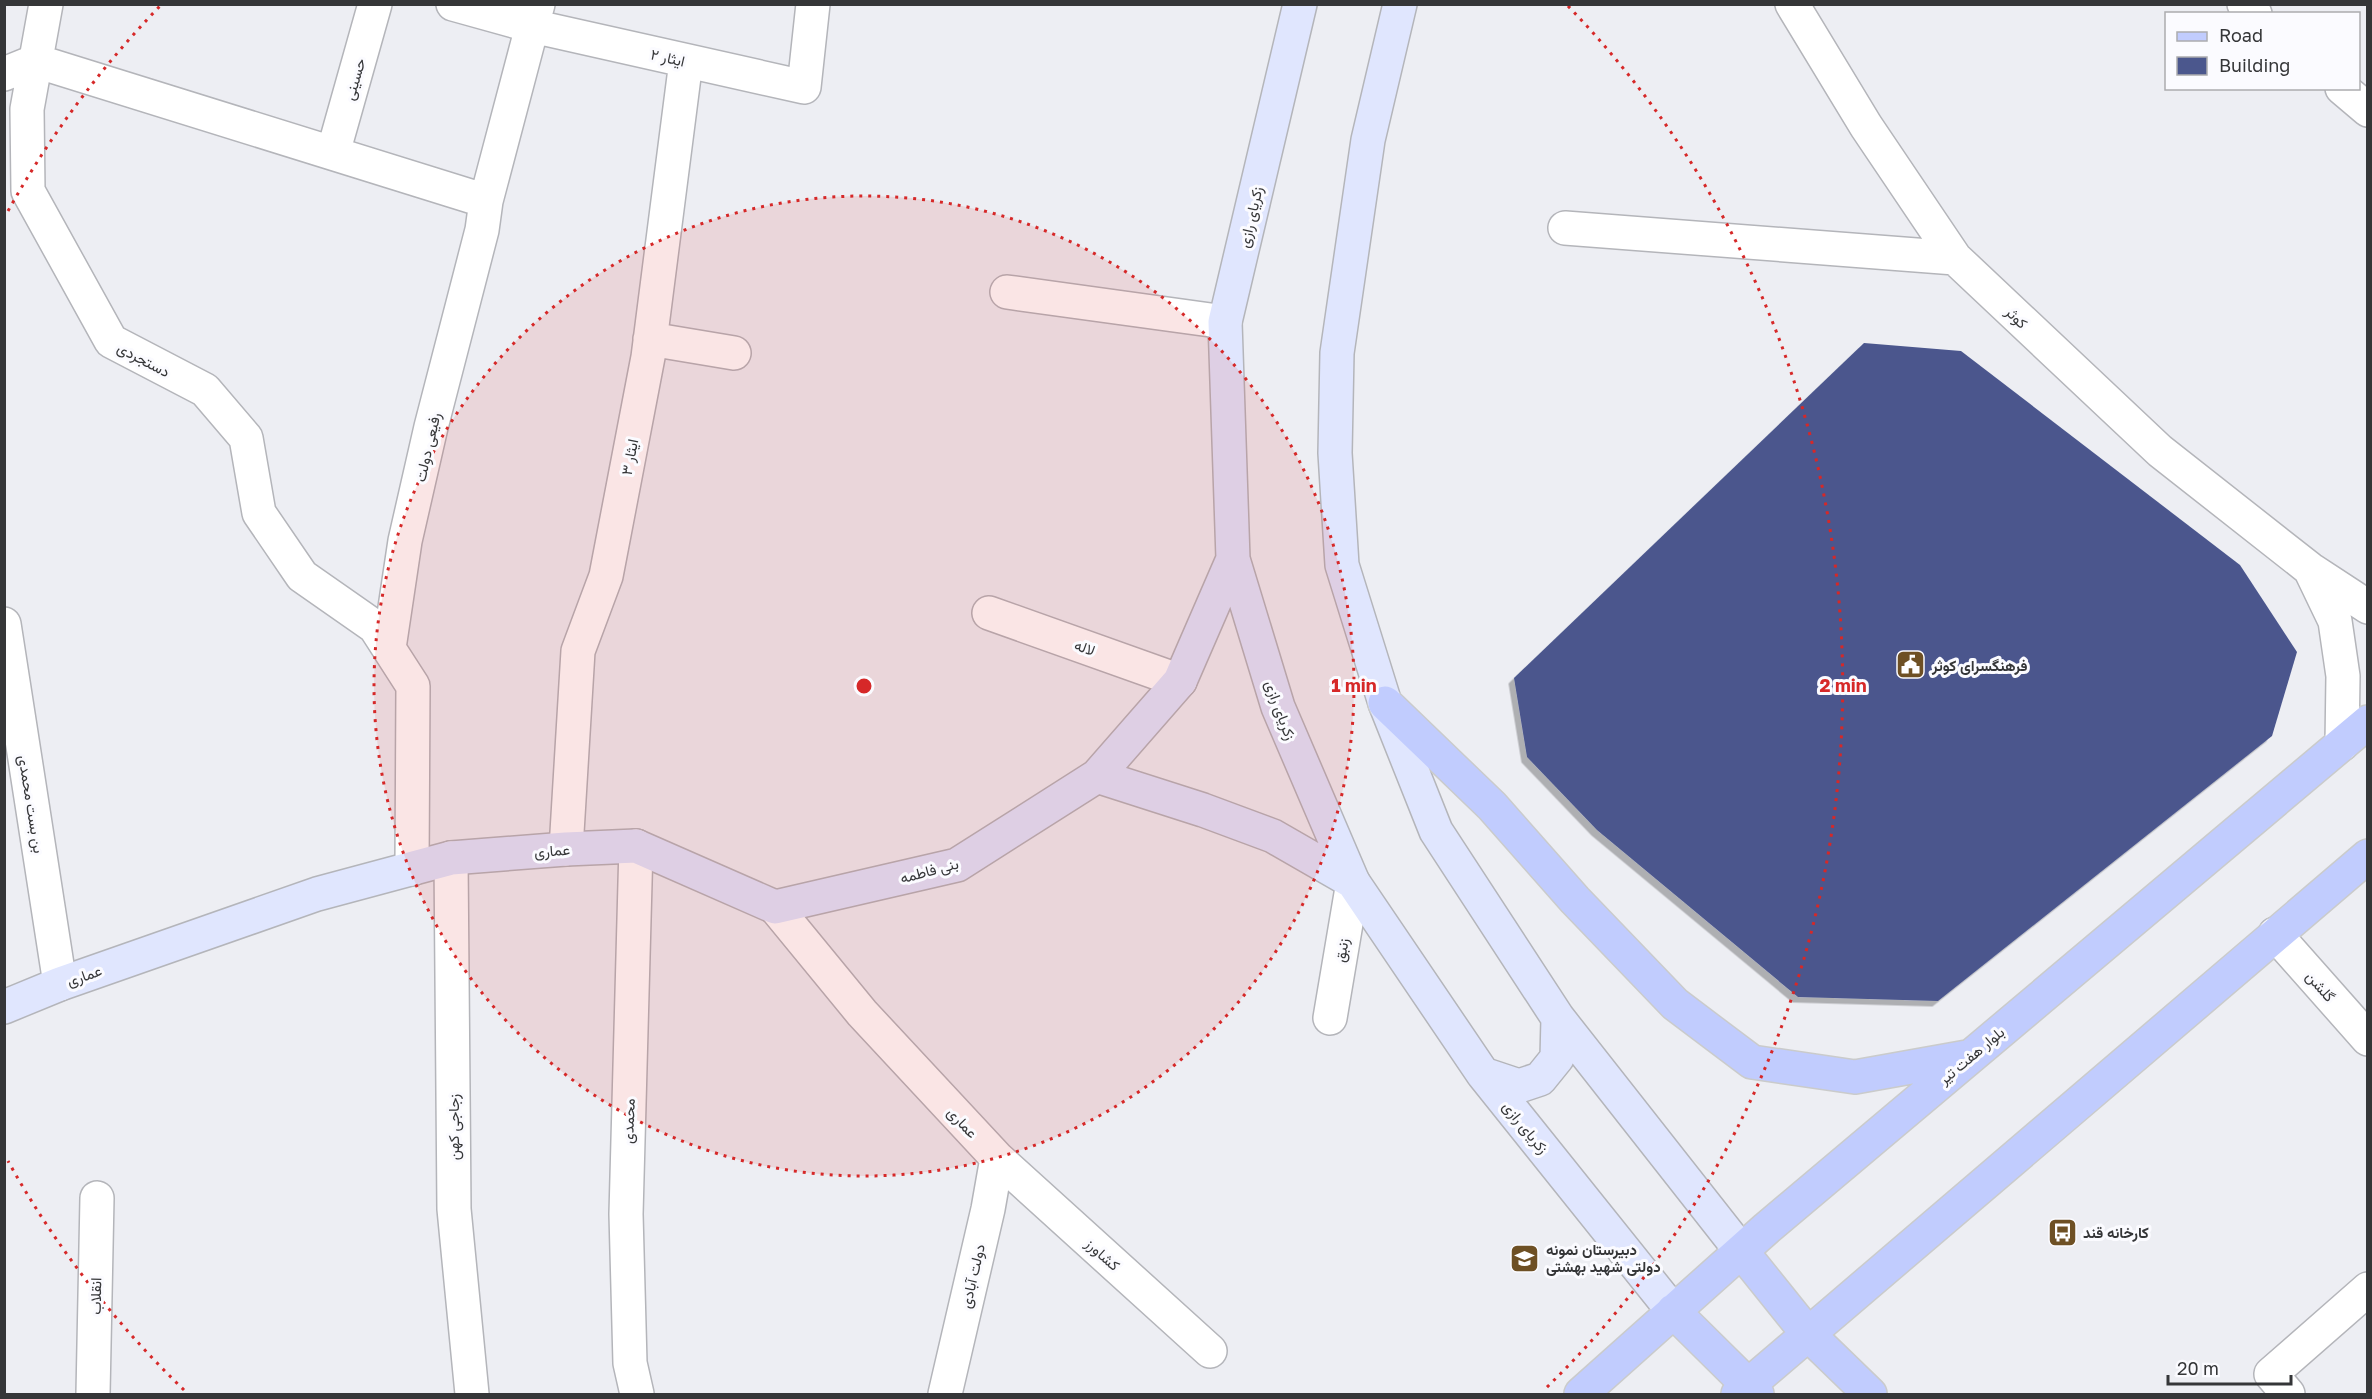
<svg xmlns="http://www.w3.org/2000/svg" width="2372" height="1399" viewBox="0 0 2372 1399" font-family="'Golos Text',Vazirmatn,sans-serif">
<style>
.building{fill:#4b578d;filter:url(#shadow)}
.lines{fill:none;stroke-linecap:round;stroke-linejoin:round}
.street-casing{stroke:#b4b5ba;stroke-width:36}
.secondary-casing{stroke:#b4b5ba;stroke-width:36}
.primary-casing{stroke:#cacbcb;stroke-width:36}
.street{stroke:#fff;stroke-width:33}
.secondary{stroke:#e0e6fe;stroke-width:33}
.primary{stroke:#c1ccfe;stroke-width:33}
.ring{fill:none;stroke:#d62828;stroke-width:3;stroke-dasharray:3 6}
.labels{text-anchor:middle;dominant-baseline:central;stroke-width:6;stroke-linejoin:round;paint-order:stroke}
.street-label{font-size:15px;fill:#353638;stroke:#fbfbff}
.poi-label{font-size:15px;font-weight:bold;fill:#353638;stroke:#fbfbff;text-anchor:start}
.centre{fill:#d62828;stroke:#fbfbff;stroke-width:3}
.ring-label{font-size:18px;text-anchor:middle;font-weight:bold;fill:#d62828;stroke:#fbfbff;stroke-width:6;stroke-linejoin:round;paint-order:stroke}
</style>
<defs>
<filter id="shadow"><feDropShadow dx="-5.5" dy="5.5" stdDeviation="0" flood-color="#0004"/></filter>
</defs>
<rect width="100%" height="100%" fill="#edeef3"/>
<!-- building -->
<path class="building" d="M1864 343 1961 351 2240 565 2297 652 2272 736 1938 1001 1798 997 1597 830 1527 757 1514 678Z"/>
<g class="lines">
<defs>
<path id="street" d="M46 4 27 109 28 191 111 341 205 390 246 438 259 513 302 576 375 627 413 686 412 869
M453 4 532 26 804 87 813 4
M1792 4 1866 126 1955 258 2160 451 2310 569 2368 607
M2244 4 2255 14
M4 74 36 61 486 201
M2342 88 2368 110
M333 153 375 4
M1565 228 1955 258
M1007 292 1225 322
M650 339 734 353
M2310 569 2335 621 2343 676 2342 744
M989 613 1180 681
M4 624 60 984
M389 648 405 541 431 427 482 230 486 201 538 4
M636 846 626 1214 630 1363 637 1394
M566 849 578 651 606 576 648 357 686 61
M451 858 454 1209 472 1394
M775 907 862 1013 997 1158 1210 1351
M2275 934 2368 1039
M1330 1018 1353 882
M93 1394 97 1198
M945 1394 988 1209 997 1158
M2288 1394 2271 1374 2368 1289"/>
<path id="secondary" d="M1300 4 1225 322 1233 559 1278 707 1353 882 1483 1074 1673 1311
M1400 4 1368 140 1337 353 1335 453 1342 565 1385 703 1436 831 1558 1018 1742 1252
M1097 776 1203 810 1273 836 1353 882
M4 1007 60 984 317 894 451 858 566 849 636 846 775 907 957 865 1097 776 1180 681 1233 559
M1483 1074 1519 1086 1540 1079 1557 1058 1558 1018"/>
<path id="primary" d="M1385 703 1492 806 1575 900 1675 1004 1752 1062 1855 1077 1967 1057
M1742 1252 1808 1334 1870 1394
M1673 1311 1757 1394
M1581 1394 1767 1228 2368 722
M1738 1394 2368 856"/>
</defs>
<!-- street casing -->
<use href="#street" class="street-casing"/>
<!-- secondary casing -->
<use href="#secondary" class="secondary-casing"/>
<!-- primary casing -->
<use href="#primary" class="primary-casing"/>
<!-- street -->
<use href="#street" class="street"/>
<!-- secondary -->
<use href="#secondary" class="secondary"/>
<!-- primary -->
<use href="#primary" class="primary"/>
</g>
<!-- distance rings -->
<circle cx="864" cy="686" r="490" fill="#d62828" fill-opacity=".12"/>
<g class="ring">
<circle cx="864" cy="686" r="490"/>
<path d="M184 1390A979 979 0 0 1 8 1161M8 211A979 979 0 0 1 160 6M1568 6A979 979 0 0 1 1544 1390"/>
</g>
<!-- icons -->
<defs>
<symbol id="civic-square" viewBox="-11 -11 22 22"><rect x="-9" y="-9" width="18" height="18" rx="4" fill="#6e5024" stroke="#fbfbff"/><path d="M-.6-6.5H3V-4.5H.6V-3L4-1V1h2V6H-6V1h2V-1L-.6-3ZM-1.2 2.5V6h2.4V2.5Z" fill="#fff"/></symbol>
<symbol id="bus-square" viewBox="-11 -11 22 22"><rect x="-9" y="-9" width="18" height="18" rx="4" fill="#6e5024" stroke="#fbfbff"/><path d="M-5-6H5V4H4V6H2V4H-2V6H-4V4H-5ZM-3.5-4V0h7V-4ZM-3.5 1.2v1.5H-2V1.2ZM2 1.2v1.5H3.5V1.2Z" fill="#fff"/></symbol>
<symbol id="school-square" viewBox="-11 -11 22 22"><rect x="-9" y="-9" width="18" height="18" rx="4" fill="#6e5024" stroke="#fbfbff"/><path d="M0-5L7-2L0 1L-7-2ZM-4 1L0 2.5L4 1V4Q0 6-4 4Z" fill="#fff"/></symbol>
</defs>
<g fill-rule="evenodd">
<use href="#civic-square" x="1894" y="648" width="33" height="33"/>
<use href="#bus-square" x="2046" y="1216" width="33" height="33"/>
<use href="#school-square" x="1508" y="1242" width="33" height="33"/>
</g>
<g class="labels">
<!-- street labels -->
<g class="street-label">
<text transform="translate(668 57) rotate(13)">ایثار ۲</text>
<text transform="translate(354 79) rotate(-74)">حسینی</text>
<text transform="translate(1250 217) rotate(-77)">زکریای رازی</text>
<text transform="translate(2017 317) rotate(44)">کوثر</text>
<text transform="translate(144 359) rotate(28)">دستجردی</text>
<text transform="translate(427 447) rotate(-77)">رفیعی دولت</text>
<text transform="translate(629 457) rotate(-79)">ایثار ۳</text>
<text transform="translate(1085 647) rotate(20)">لاله</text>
<text transform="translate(1281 710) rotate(70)">زکریای رازی</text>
<text transform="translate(32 804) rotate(81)">بن بست محمدی</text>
<text transform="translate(552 850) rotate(-4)">عماری</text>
<text transform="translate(929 870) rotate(-15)">بنی فاطمه</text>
<text transform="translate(1341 950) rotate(-80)">زنبق</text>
<text transform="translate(84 975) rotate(-19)">عماری</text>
<text transform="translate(2321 986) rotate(49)">گلشن</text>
<text transform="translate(1971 1055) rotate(-40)">بلوار هفت تیر</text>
<text transform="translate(628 1121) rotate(-88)">محمدی</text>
<text transform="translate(963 1122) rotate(47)">عماری</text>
<text transform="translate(453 1127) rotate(-90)">زجاجی کهن</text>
<text transform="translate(1526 1127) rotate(51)">زکریای رازی</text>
<text transform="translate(1103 1254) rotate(42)">کشاورز</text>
<text transform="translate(972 1276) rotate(-77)">دولت آبادی</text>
<text transform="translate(95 1296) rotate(-89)">انقلاب</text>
</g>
<!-- poi labels -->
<g class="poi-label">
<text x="1932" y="665">فرهنگسرای کوثر</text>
<text x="2083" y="1232">کارخانه قند</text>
<text x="1546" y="1249">دبیرستان نمونه<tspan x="1546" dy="17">دولتی شهید بهشتی</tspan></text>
</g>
</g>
<circle cx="864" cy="686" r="9" class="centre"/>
<g class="ring-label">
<text x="1354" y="692">1 min</text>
<text x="1843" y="692">2 min</text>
</g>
<!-- border -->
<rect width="2372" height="1399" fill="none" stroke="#353638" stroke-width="12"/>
<!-- legend -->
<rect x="2165" y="12" width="195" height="78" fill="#fbfbff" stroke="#acacaf" stroke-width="1.5"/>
<rect x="2177" y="32" width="30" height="9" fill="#c1ccfe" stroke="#acacaf" stroke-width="1.5"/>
<text x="2219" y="42" font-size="18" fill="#353638">Road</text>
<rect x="2177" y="57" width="30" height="18" fill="#4b578d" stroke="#acacaf" stroke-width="1.5"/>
<text x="2219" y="72" font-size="18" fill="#353638">Building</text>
<!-- scale -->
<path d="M2168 1375v9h123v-9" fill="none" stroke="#353638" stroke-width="3"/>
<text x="2177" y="1375" font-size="18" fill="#353638" stroke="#fbfbff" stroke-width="4.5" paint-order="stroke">20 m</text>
</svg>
